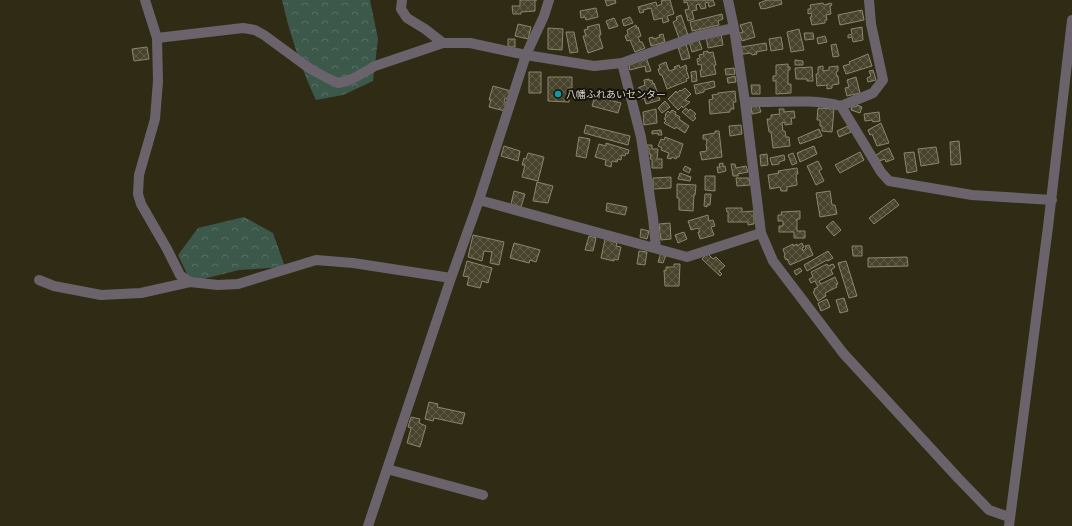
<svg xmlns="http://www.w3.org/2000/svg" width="1072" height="526" viewBox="0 0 1072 526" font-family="Manrope,'Noto Sans JP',sans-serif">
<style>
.forest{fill:url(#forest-crowns)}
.building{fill:url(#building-cross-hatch);stroke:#8b866d}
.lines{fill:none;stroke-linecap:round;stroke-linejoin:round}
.minor{stroke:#6b636b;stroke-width:10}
.culture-dot{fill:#0f9aa8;stroke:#16130a;stroke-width:1.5}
.labels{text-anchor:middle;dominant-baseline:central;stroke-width:4;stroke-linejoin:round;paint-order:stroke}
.poi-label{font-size:10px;fill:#d9d6c9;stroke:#16130a;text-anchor:start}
</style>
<defs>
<pattern id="forest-crowns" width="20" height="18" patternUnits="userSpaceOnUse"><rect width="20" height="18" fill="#3c584b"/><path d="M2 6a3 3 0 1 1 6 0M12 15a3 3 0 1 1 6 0" fill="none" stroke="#586f64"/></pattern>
<pattern id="building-cross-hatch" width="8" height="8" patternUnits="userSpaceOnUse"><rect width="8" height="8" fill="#48432d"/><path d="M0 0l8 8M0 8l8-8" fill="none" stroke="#625d4a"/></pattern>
</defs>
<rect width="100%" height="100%" fill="#302b15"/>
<!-- forest -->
<path class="forest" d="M282 0H370L378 39 373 81 343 95 316 100C301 68 290 35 282 0Z
M244 217 273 233 285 267 239 270 191 282 178 255 198 228Z"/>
<!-- building -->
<path class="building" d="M520 0H537H535V11L521 12V14H513L512 6H520Z
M605 0H615L616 3 607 6Z
M665 0H670L674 14 667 16 669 21 663 23 662 18 654 20 651 8 643 10 644 12 640 13 638 7 656 2 657 6 662 4 661 1Z
M684 0H713L715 5 709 7 708 2 705 3 706 8 701 9 699 4 696 5 697 10 692 11 694 19 688 21 685 10 689 9 687 2 684 3Z
M767 0H781L782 4 764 9 763 8 761 9 759 3Z
M823 3 824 5 831 3 832 5 830 6 831 14 826 15 827 20H825V23L812 25 810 17H812L811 13 808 14V9H811L810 5Z
M596 8 598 17 586 20 585 17 581 18 580 11Z
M862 10 864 20 840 25 838 15Z
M722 14 723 19 718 21 719 25 692 31 690 22Z
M681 15 688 35 679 38 673 22 677 20 676 17Z
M630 17 633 23 624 26 622 20Z
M614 18 618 26 609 29 606 21Z
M751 22 755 37 742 41 739 33 743 32 740 25Z
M518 24 531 27 528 39 515 36Z
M599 24 601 35H599L603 48 588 53 583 36H586L584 30 588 29 587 27Z
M636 25 637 28 638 27 641 36 638 37 640 42H642L645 48 635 52 630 40 627 41 625 36 628 34 627 30Z
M862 27 863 40 853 42 852 37 848 38V35L852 34 851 29Z
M548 28 563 29 562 50 548 49Z
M799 29 804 50 791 52 787 32Z
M566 32H574L578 52 570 53Z
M804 33H813L814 39 805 40Z
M663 34 665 42 651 46 649 38 653 37V39L660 37 659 35Z
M721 34 723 45 708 48 706 37Z
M825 36 827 42 818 44 817 38Z
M781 37 783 49 771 51 769 39Z
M508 39H515V47H508Z
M699 40 702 49 692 52 689 42Z
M766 43 767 50 756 52 757 54 752 55 751 53 743 54 741 47Z
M686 44 690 58 682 60 678 47Z
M836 44 839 56 833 57 831 45Z
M147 47 149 59 134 61 132 49Z
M708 51V53L713 52 716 65H714L716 74 701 77 700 70H702L701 64 698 65 697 59 700 58 699 55 704 54 703 52Z
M868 54 872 66 846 74 843 66 850 64 849 62Z
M646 57 651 71 646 72 645 66 630 70 628 62Z
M795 60 803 61V65H795Z
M666 62 669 71 675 69 674 67 679 65 680 68 686 65 687 69H686L689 78 686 79 687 81 667 89 662 75H660L658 69H660L659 65Z
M788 64V67H790V70H788V84H791V93L776 94V81H773V76H776V65Z
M823 66V71L829 70V67L838 66V71L836 72 837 76H838L839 84 832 85V88L827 89V85L817 86 816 74H818V67Z
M812 67 813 81H807V79H796L795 68Z
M734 68 735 74 726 75 725 69Z
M873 70 876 80 868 82 867 78 871 76 869 71Z
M696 71 697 81 692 82 691 72Z
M529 72H541V93H529Z
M735 76 736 82 728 83 727 78Z
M548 77H572V88H569V102L548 101Z
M856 77 860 93 847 96 845 88 849 87 847 80Z
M649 79 650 81 652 80 653 84 654 83 660 100 646 104 644 98 641 99 638 88 645 85 644 80Z
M714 81 715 87 704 90V92L696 94 694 85Z
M751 85H760V94H752Z
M493 86 511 91 509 99 505 98 504 102 507 103 505 111 489 107 491 100H489Z
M685 88 691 94 685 100 690 102 683 108 682 106 678 110 668 99 676 91 677 93 680 90 681 91Z
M735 91 736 102H733L734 109H730V112L710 114 709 100 713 99 712 95 718 94V93Z
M595 96 621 103 618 113 592 106Z
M665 101 670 107 662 113 658 108Z
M857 105 862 107 860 113 851 110 852 106 856 107Z
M759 106 761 112 752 114 751 107Z
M686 108 689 111 690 109 696 114 694 116 696 118 693 121 682 112Z
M818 108 834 109 832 132 822 131V126H820V120H817Z
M656 109 657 123 644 125 643 112Z
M779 109H784V112L794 111 795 118H791L792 124 785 125V122L782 123 783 131H785L786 137H789L790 146 773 148 771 132H769L767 119H771V115L780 114Z
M672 110 676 112 675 114 680 117 679 119 689 126 685 133 676 127 675 129 664 123 666 120 664 119 666 116 665 115 668 111 670 113Z
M879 112 880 121 873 122 872 120 865 121 864 114Z
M881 123 889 143 877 146 872 134 870 135 868 130Z
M586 125 630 136 628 145 584 133Z
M741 125 742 134 730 136 729 126Z
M848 126 851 132 839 137 837 131Z
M819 129 822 136 800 144 798 138Z
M661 130 662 135H658V133L652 134V131Z
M715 131H719L722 157 702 160 700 152 707 151 706 144 707 143 706 139H703V135L715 133Z
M579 137 590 139 586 158 576 156Z
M665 137 683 144 679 157H677L676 159 672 157 671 159 667 158 669 153 661 150 662 148 658 146 661 139 664 140Z
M959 141 961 164 951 165 950 142Z
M606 143 629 150 628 154 626 153 625 156 622 155 621 160 618 159 617 162 612 161 611 167 605 165 606 160 595 157 599 144 606 146Z
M647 145H652V149H658L657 159H662V168H652V159H650L651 154H649V148H647Z
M504 146 520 151 518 161 501 156Z
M814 146 817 154 800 162 797 153Z
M936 147 939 163 921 166 918 149Z
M889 148 894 159 886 162 885 159 879 161 876 155 880 153V152Z
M860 152 864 160 840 173 835 165Z
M914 152 917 171 907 173 904 153Z
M528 153 544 157 538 181 522 177 525 165H522L524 158 526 159Z
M793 153 797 163 792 165 788 155Z
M767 154 768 165 761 166 760 155Z
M784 155 785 160 779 162V164L772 165 770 158Z
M818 161 822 169 819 171 824 181 816 185 807 166Z
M723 163V167L725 166 726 171 718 173 717 167H720L719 164Z
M731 164H735L736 168 746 166 748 172 738 174V176H733Z
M685 166 691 169 689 173 683 170Z
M797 168 798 174H796L797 185 787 187V191H781L780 187 770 189 768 175 779 173 778 171Z
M680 173 691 177 690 181 678 179Z
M705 176H715V191L705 190Z
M671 177V188L653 189V178Z
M736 178H749L750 185 737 186Z
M537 182 553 186 548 203 533 201Z
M677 184 696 185 695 195H694L693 211 679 210V198H677Z
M514 191 525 194 521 207 511 204Z
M830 191 832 205H835L837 214 820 217 816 193Z
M705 194H711L710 205H707V207L704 206Z
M894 199 899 205 874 224 869 218Z
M607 203 627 207 625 215 606 211Z
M726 208H742V212L754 211V224L748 225V222H728V211L727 212Z
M800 211V219H797V231H805V238H794V232H779V226H783V221H778V215H782L781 212Z
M708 215 709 221 713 220 715 226 711 227 714 235 700 239 698 232H700L698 228 691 230 688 221Z
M833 221 841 230 834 236 826 227Z
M670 223 671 239 661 240 659 224Z
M641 229 649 231 647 239 640 237Z
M684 232 687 239 678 243 675 235Z
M473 235 504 242 499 265 490 263 492 252 484 251 482 261 468 257Z
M589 236 596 238 593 251 585 250Z
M605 239 617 243 616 246 621 247 618 260 614 259V261L601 258Z
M514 243 540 250 536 262 530 260 529 263 510 258Z
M802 243 804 247 802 248 803 251 806 248 805 246 809 245 813 255 790 265 787 259 786 260 784 256 785 255 783 249 793 244V246L797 244V246Z
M852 246H862V256H853Z
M639 251 647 252 645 265 637 264Z
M828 251 833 258 828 261 827 260 807 271 804 265Z
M661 253 666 255 663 263 658 262Z
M707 253 713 259 716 257 725 266 719 271 722 274 720 276 702 259Z
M907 257 908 266 868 267V258Z
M467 261 492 268 488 283 482 281 480 288 467 285 469 277 463 276Z
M846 261 857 296 849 298 838 263Z
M674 264H680L679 286H665L664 270 666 271V267H674Z
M827 264 828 266 833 264 835 267 831 270 833 274 819 281 821 284 835 277 838 284 836 285 837 287 825 293 826 296 818 301 813 292 815 291 814 289 818 287 815 281 811 283 809 279 813 277 811 272Z
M800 268 802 271 796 275 794 271Z
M844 298 848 311 840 313 836 300Z
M827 299 830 307 821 311 818 303Z
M429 402 438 404 437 407 465 413 462 424 434 418 433 421 425 419Z
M411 417 420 419 419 423 426 426 420 447 407 443 411 428 408 427Z"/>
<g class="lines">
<!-- minor -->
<path class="minor" d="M145 0 157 38 158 81 155 119 139 175 138 194 141 204 167 249 180 275 190 282
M402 0 401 9 407 18 425 29 443 43
M728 0 734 28 745 102 761 233 773 261 843 353 958 478 989 510 1009 517
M157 38 243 28 255 30 264 35 309 68 327 78 338 83 347 81 356 77 375 66 443 43H470L526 55 594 66 622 63 697 36 734 28
M622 63 641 137 653 218 656 248
M745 102C777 103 810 98 841 106L881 172 889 181 972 195 1052 200
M841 106 873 93 883 80 871 24 869 0
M479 200 687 257 761 233
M39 280 54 286 101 295 141 293 190 282 218 285 238 284 316 260 353 263 451 278
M387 469 483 495
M368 526 451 278 479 200 526 55 544 16 549 0
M1009 526 1048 227 1072 20"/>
</g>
<!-- markers -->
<circle class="culture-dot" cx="558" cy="94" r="4"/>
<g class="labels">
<!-- poi labels -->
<g class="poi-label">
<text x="566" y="94">八幡ふれあいセンター</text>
</g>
</g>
</svg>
